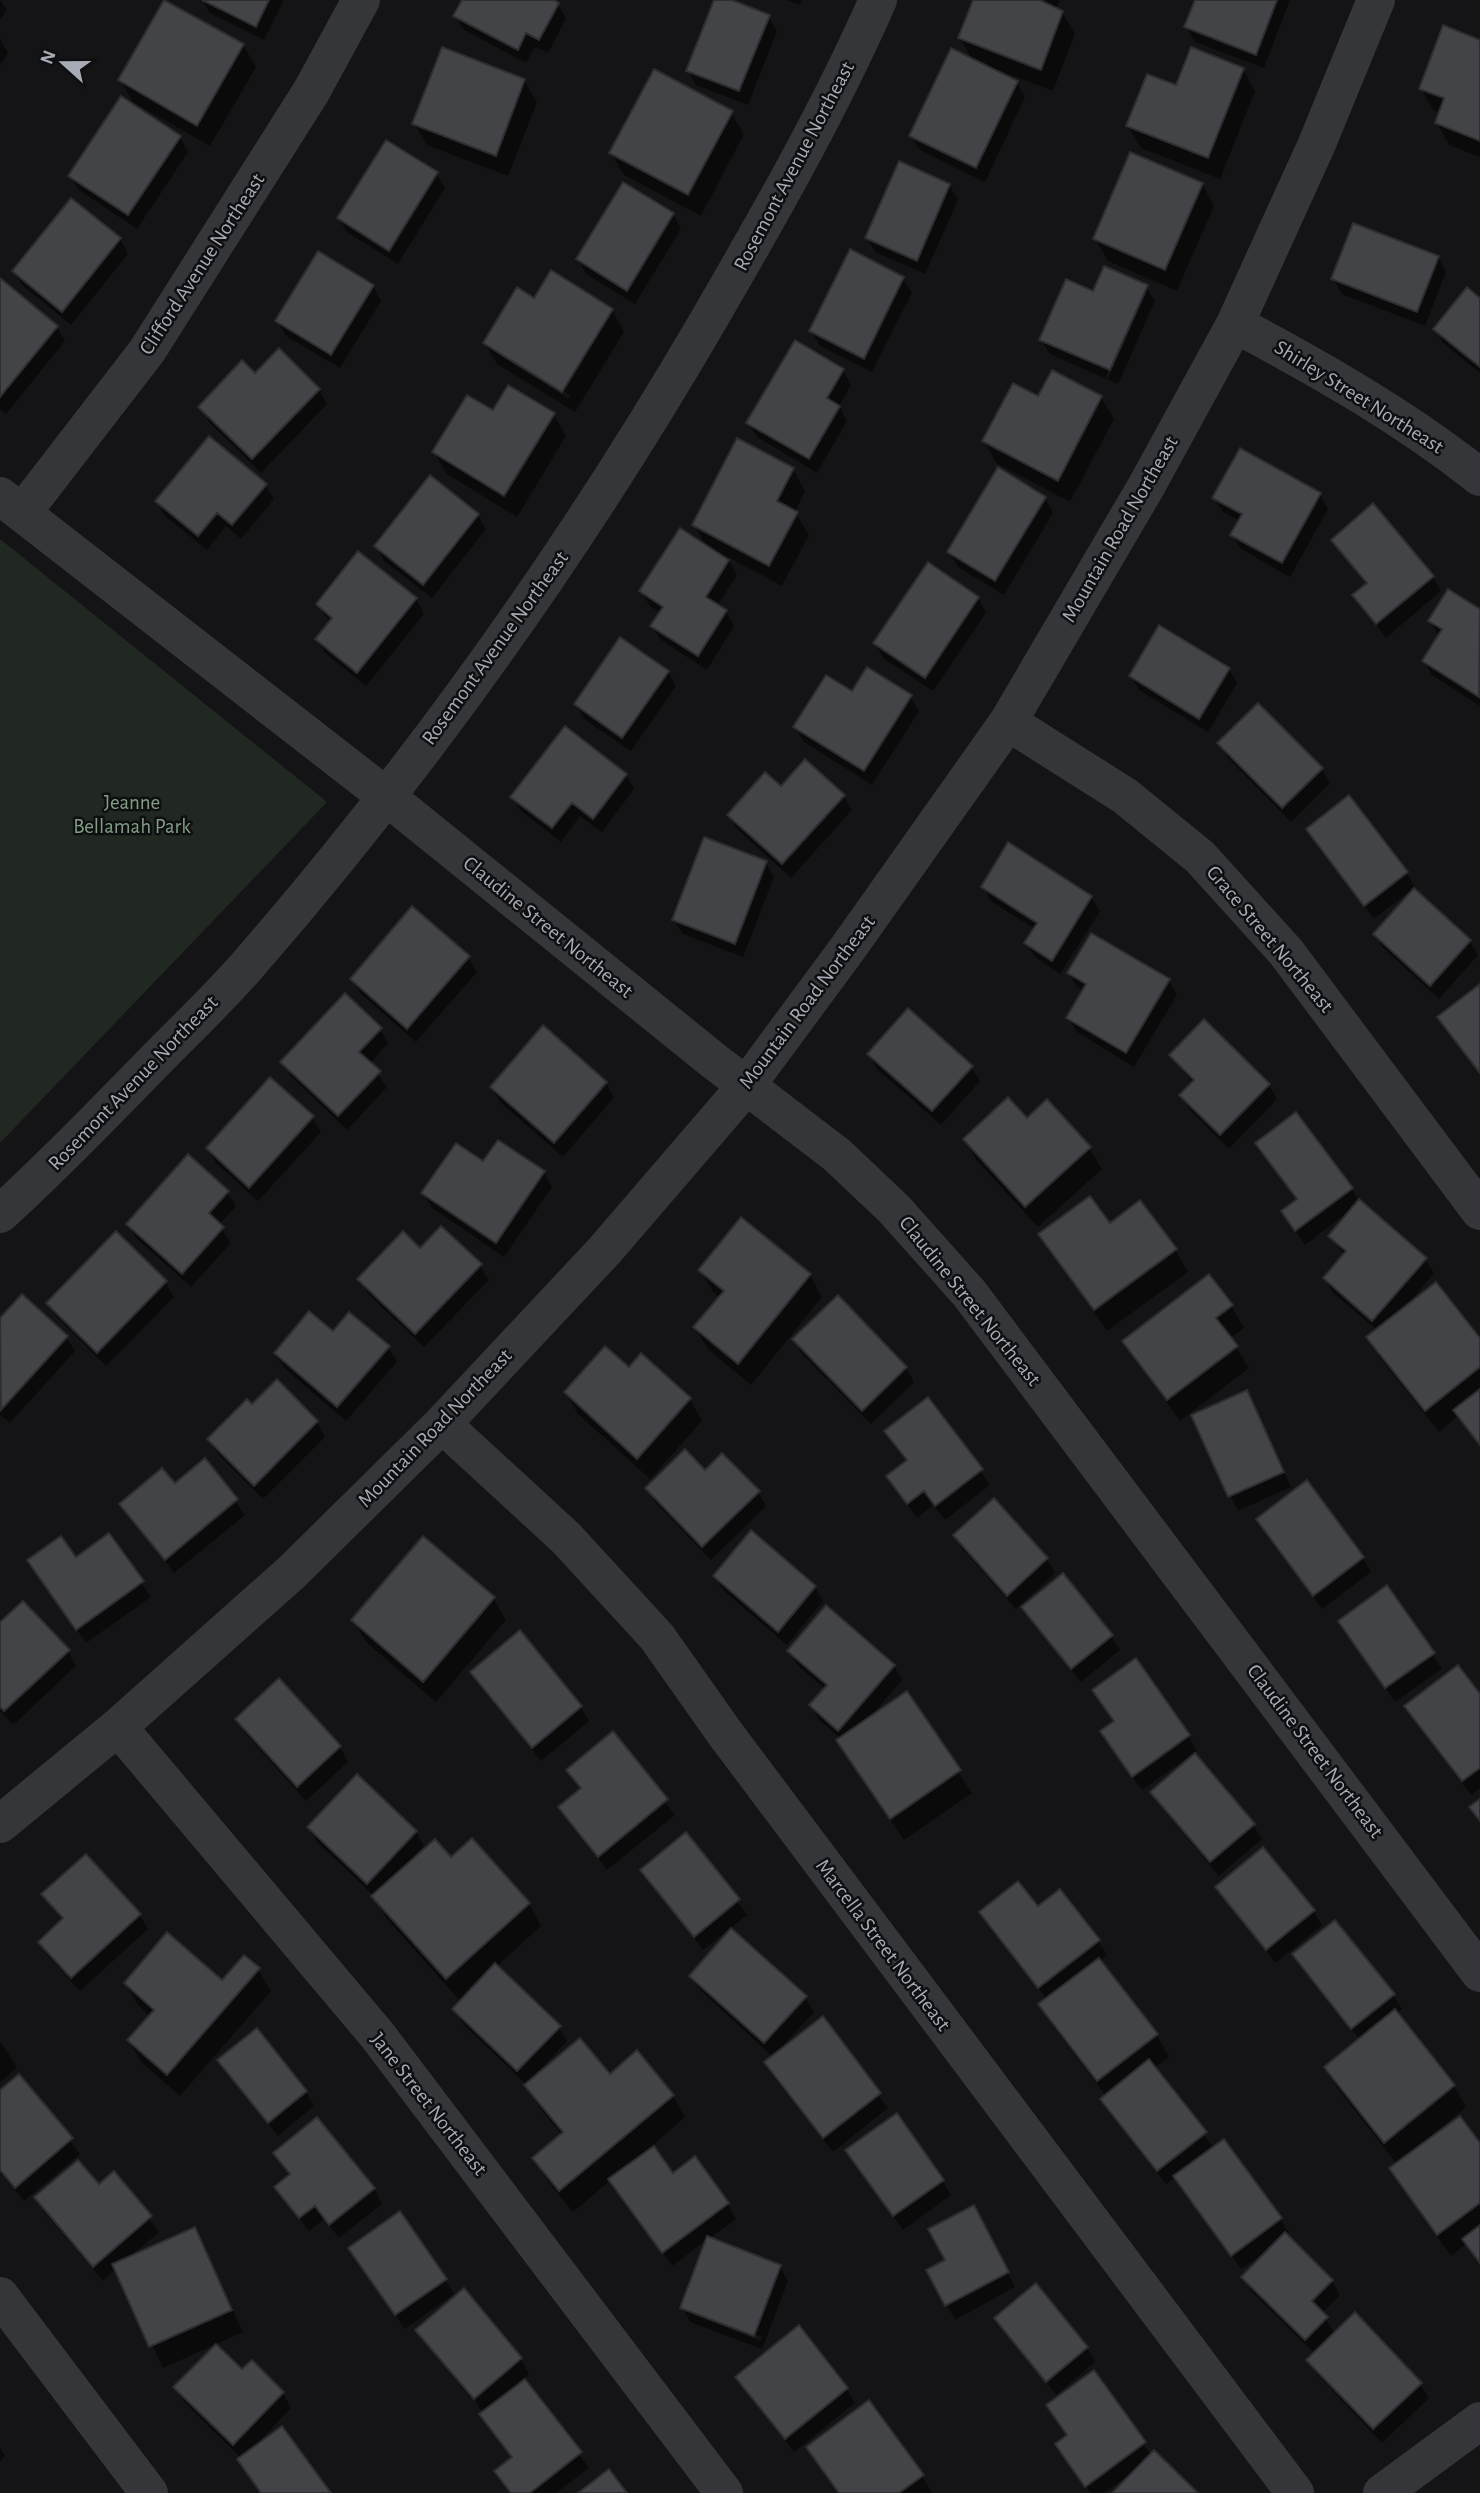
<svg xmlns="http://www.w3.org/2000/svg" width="1480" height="2493" viewBox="0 0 1480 2493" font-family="'Alegreya Sans',sans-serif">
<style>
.green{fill:#212822}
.shadow{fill:#0007;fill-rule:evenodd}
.building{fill:#434448;stroke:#2e2e31;stroke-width:2}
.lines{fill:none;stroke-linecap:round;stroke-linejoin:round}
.minor{stroke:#35363a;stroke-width:38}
.labels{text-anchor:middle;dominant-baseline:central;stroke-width:5;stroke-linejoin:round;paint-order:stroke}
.street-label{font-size:21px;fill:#a7abb5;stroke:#0f0f11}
.park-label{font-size:21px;fill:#809e83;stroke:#0f0f11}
</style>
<rect width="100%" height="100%" fill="#141416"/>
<!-- green -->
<path class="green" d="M0 539 327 802 0 1143Z"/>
<!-- shadow -->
<path class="shadow" d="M0 0 7 10 0 20Z
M202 0H284L264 40 210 13Z
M464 0H550L558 4 566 19 548 53 535 47 526 63 464 30 455 16Z
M716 0H727L768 16 777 31 748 105 696 85 688 71Z
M787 0H802L800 5Z
M975 0H1060L1056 10 1062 12 1075 34 1053 91 995 69 994 71 1017 82 1025 97 985 182 920 150 911 136 973 61 960 38Z
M1197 0H1290L1264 68 1195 42 1186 27Z
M166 1 243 45 256 67 210 146 133 102 120 80Z
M0 38 8 53 0 65Z
M1480 42V157L1449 145 1437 123 1441 113 1433 110 1421 88Z
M1243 69 1255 91 1220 179 1141 148 1128 126 1177 88Z
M524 80 537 102 508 176 427 145 414 123Z
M731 113 744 134 701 216 624 175 611 153Z
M180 137 188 152 137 229 79 190 70 176Z
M436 173 445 188 398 264 347 232 339 218Z
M1202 184 1214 206 1177 291 1108 261 1095 239Z
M949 185 958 200 925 274 875 252 867 238Z
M673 214 681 229 635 304 586 274 578 259Z
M120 239 128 254 71 325 23 286 14 272Z
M1438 257 1446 272 1425 326 1342 294 1333 279Z
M903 279 912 293 872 372 820 346 811 331Z
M0 280 57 327 65 341 6 414 0 409Z
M373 286 381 301 340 368 286 336 277 321Z
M1146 287 1155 301 1118 384 1050 354 1041 340ZM1142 293H1146L1108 379 1105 378Z
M535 300 612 310 624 332 575 412 497 364 485 343ZM501 352 570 395 568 398 501 356Z
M1480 300V373L1444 344 1435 329Z
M843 370 851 385 839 406 847 421 817 473 757 437 748 423Z
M256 375 319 390 327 404 261 473 209 422 200 407Z
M1101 397 1114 419 1070 502 996 463 984 441 1039 398Z
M493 412 554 415 566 436 517 517 447 474 434 452Z
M793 469 805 491 795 512 809 535 782 586 726 556 737 575 717 606 726 611 734 626 707 670 661 640 652 626 661 613 650 606 641 591 707 548 694 525Z
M265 485 274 499 241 539 226 526 207 550 165 516 157 501Z
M1320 494 1328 509 1290 577 1241 549 1232 535 1240 521 1223 512 1214 498Z
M1045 498 1053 513 1004 595 958 567 949 552Z
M478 515 486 529 432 598 384 561 376 546Z
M1333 540 1433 577 1441 591 1386 638 1355 596 1367 585Z
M1448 591 1480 612V706L1432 675 1424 661 1438 635 1430 621Z
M978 598 986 613 933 691 883 658 875 643Z
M416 599 424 614 366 686 325 653 317 639 330 623 318 605Z
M1229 669 1237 683 1208 732 1139 690 1131 676Z
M668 672 676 686 631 751 584 719 576 704Z
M852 694 910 696 919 711 872 785 804 742 795 727Z
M1220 744 1321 769 1330 783 1291 822 1228 758Z
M626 775 634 789 602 832 580 816 561 842 521 811 512 797Z
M782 789 843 796 852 810 791 878 737 829 729 815Z
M1308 830 1407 873 1415 887 1374 919Z
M766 863 774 877 743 957 683 934 674 920Z
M983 887 1091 897 1100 911 1060 974 1035 957 1026 943 1035 929 991 901Z
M1375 934 1469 941 1478 955 1439 999 1383 948Z
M468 957 477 972 416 1042 361 994 352 979Z
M1069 973 1169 980 1177 995 1134 1067 1077 1032 1068 1018 1084 991 1077 987Z
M1480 987V1074L1440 1018Z
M380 1029 388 1043 370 1064 387 1087 347 1130 291 1076 283 1062Z
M869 1054 971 1067 980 1081 941 1125 877 1069Z
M1171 1056 1269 1085 1277 1099 1229 1149 1190 1110 1181 1095 1193 1083Z
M606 1083 614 1097 563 1157 500 1102 492 1088Z
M312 1117 321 1132 258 1201 216 1163 208 1148Z
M1027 1120 1089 1148 1102 1169 1038 1227 977 1161 965 1139Z
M1257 1144 1352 1189 1359 1201 1425 1259 1434 1273 1408 1304 1480 1341V1446L1458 1416 1439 1432 1381 1359 1369 1337 1377 1330 1333 1293 1325 1279 1345 1256 1330 1236 1348 1212 1305 1245 1283 1212 1297 1201Z
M484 1164 544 1172 552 1187 504 1257 432 1208 423 1193Z
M227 1192 236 1206 219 1225 231 1243 191 1287 136 1238 128 1224Z
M1041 1235 1175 1250 1188 1272 1107 1331Z
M420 1250 480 1266 489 1280 424 1347 368 1294 360 1279Z
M700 1270 810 1275 822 1297 751 1385 708 1349 695 1328 720 1298 713 1292Z
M165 1282 174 1297 106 1366 57 1317 48 1303Z
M22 1296 66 1337 75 1351 10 1423 0 1415V1321Z
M1231 1306 1244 1328 1230 1338 1249 1368 1180 1421 1124 1342Z
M333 1333 388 1347 397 1362 346 1421 284 1368 276 1354Z
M794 1339 906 1368 914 1382 871 1424 802 1354Z
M277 1382 317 1422 325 1437 263 1499 218 1454 209 1439 252 1406Z
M1246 1392 1291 1487 1238 1511 1193 1416Z
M566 1393 690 1399 702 1421 650 1479 578 1414Z
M928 1399 990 1485 945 1520 933 1505 917 1518 888 1477 908 1462 886 1431Z
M205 1461 245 1515 174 1573 121 1504 174 1485Z
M705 1473 758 1492 766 1506 711 1560 655 1502 647 1488Z
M1258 1519 1363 1558 1371 1572 1322 1609Z
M108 1535 151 1597 86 1643 29 1561 76 1559Z
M955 1536 1047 1559 1055 1573 1016 1609 963 1550Z
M423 1538 494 1599 506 1620 436 1702 366 1642 353 1620Z
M715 1576 815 1587 823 1601 787 1645 723 1590Z
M1387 1588 1442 1669 1395 1702 1348 1635Z
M1023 1608 1111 1636 1120 1650 1081 1682Z
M0 1625 68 1651 76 1666 13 1725 0 1711Z
M789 1651 894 1666 902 1680 871 1716 906 1694 972 1793 904 1840 851 1762 839 1741 841 1739 819 1720 811 1706 825 1689 797 1665Z
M1136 1661 1189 1736 1197 1751 1193 1754 1253 1825 1262 1839 1219 1876 1161 1807 1152 1792 1194 1756 1193 1754 1142 1790 1110 1746 1115 1722 1094 1690Z
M472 1672 581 1707 589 1721 541 1761Z
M279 1681 340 1747 348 1762 306 1801 246 1734 237 1719Z
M1480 1697V1788L1471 1795 1407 1707Z
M612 1734 675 1815 607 1870 560 1808 582 1790 569 1770Z
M309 1827 416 1832 424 1846 417 1853 419 1855 450 1859 529 1904 541 1926 496 1967 559 2027 567 2041 536 2074 610 2076 673 2096 685 2117 652 2146 673 2175 695 2159 728 2204 736 2219 709 2239 780 2266 788 2281 762 2349 690 2322 682 2307 708 2239 672 2266 611 2180 573 2212 547 2180 534 2159 562 2135 539 2107 527 2085 463 2024 455 2009 461 2002 386 1918 374 1896 317 1842ZM692 2310 762 2337 761 2341 692 2314Z
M686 1835 747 1915 703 1950 642 1870Z
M1217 1887 1313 1911 1322 1925 1276 1963Z
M43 1894 140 1915 148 1929 80 1991 48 1956 40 1942 63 1921Z
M1038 1909 1098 1941 1107 1955 1100 1961 1157 2035 1169 2057 1154 2068 1214 2148 1224 2141 1281 2219 1289 2233 1286 2236 1332 2281 1340 2295 1322 2313 1335 2334 1420 2384 1429 2398 1382 2443 1317 2374 1308 2360 1315 2354 1252 2292 1243 2277 1270 2250 1241 2269 1176 2177 1166 2184 1111 2114 1103 2099 1106 2096 1053 2026 1041 2005 1047 2000 981 1913Z
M1294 1955 1393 1995 1402 2009 1396 2014 1454 2086 1466 2107 1436 2132 1480 2146V2264L1466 2244 1451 2256 1404 2190 1391 2168 1397 2164 1338 2089 1326 2068 1360 2040Z
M258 1970 271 1991 180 2096 141 2062 129 2041 150 2016 138 2005 126 1984 222 1982Z
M691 1976 805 1997 814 2012 780 2049 822 2019 888 2108 833 2152 774 2077 766 2062 773 2057 700 1990Z
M0 2041 17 2067 0 2083Z
M219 2061 306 2092 314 2106 278 2136Z
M19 2076 80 2154 24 2201 0 2172V2093Z
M275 2154 374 2189 382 2204 339 2238 324 2219 309 2231 277 2188 290 2176Z
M856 2165 942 2181 951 2195 903 2230Z
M113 2174 159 2232 130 2257 195 2229 243 2332 163 2368 116 2269 103 2281 44 2212 36 2198 99 2186Z
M981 2222 1015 2287 955 2320 928 2271 947 2261Z
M358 2263 445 2280 454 2294 405 2329Z
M464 2291 521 2359 529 2374 523 2379 589 2468 556 2493H511L497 2471 513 2459 490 2429 471 2391 468 2392 471 2399 417 2330Z
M996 2318 1087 2348 1095 2362 1056 2395Z
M252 2362 283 2393 291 2408 255 2446 329 2493H261L241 2458 184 2402 176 2387 242 2372Z
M1093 2372 1152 2456 1195 2493H1115L1131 2474 1104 2493H1090L1057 2445 1068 2436Z
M737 2378 847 2389 855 2403 794 2452Z
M808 2447 922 2476 932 2493H838Z
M0 2448 5 2456 0 2461Z"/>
<!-- building -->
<path class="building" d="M164 0 244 44 197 126 118 80Z
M202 0H269L256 27Z
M462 0H554L559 3 539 40 526 33 518 50 453 16Z
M714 0H732L770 15 739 91 686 71Z
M973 0H1040L1063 11 1041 70 958 38Z
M1195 0H1277L1256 55 1184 27Z
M1443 25 1480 40V141L1435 123 1444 98 1419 89Z
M442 47 525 79 496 156 412 124Z
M1191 47 1244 68 1208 158 1126 126 1147 74 1176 85Z
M951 48 1018 81 976 168 909 136Z
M654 69 733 111 688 195 609 153Z
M121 96 181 136 128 215 68 176Z
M386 140 438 172 389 251 337 218Z
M1130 152 1203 183 1165 270 1093 239Z
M899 161 950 184 917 261 865 238Z
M623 182 674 213 627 291 576 259Z
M71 198 121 238 62 312 12 271Z
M1353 223 1439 256 1417 312 1331 279Z
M850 249 904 277 864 359 809 331Z
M318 251 374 285 331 355 275 321Z
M1104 266 1148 285 1110 370 1039 340 1066 279 1093 291Z
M551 270 613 309 562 392 483 343 517 287 534 298Z
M0 278 58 326 0 397Z
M1467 287 1480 298V367L1433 329Z
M795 340 844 369 827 398 840 406 809 459 746 423Z
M279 348 320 389 252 459 198 407 242 360 255 373Z
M1052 370 1102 396 1058 481 982 441 1013 383 1038 396Z
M508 385 555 413 504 496 432 452 467 395 493 410Z
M209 436 267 484 232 525 217 513 198 536 155 501Z
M737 438 794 468 777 501 798 512 769 566 692 525Z
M1240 448 1321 493 1282 563 1230 535 1242 514 1212 498Z
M998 467 1046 497 995 581 947 552Z
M430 475 479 514 423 585 374 546Z
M1373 503 1434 576 1376 624 1352 595 1367 583 1331 540Z
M680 528 729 560 706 597 727 610 698 656 650 626 663 607 639 591Z
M358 551 417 598 357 673 315 639 332 618 316 604Z
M928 562 979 597 925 678 873 643Z
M1448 589 1480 609 1479 697 1422 661 1442 629 1428 621Z
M1159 625 1230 668 1199 719 1129 676Z
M620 637 669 671 622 738 574 704Z
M867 667 912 695 864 771 793 727 826 675 852 691Z
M1258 703 1323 768 1282 808 1217 743Z
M565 726 627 774 593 819 572 803 552 828 510 797Z
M805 759 845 795 782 864 727 815 765 772 781 786Z
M1349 795 1408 872 1364 906 1306 829Z
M704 837 767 861 735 944 672 920Z
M1008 842 1092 896 1052 961 1024 943 1037 923 981 887Z
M1414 888 1471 940 1430 986 1373 934Z
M412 906 470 956 407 1029 350 979Z
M1091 933 1170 979 1126 1053 1066 1018 1086 984 1067 973Z
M1480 984V1073L1437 1017Z
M345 993 382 1028 359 1052 381 1071 338 1116 280 1062Z
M908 1008 973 1066 932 1111 867 1054Z
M1204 1019 1270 1084 1220 1135 1179 1095 1194 1080 1169 1055Z
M543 1025 607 1082 554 1143 490 1087Z
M270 1077 314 1116 249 1188 206 1148Z
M1008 1097 1027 1118 1047 1099 1091 1147 1025 1207 963 1139Z
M1296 1112 1353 1188 1295 1231 1281 1211 1297 1199 1255 1143Z
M498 1140 545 1171 496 1243 421 1193 456 1143 483 1161Z
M188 1154 229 1191 209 1213 224 1227 182 1274 126 1224Z
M1090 1196 1110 1223 1140 1200 1177 1249 1094 1310 1038 1234Z
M1359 1199 1427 1258 1372 1321 1323 1278 1346 1251 1328 1236Z
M741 1217 811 1274 738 1364 693 1327 724 1291 698 1270Z
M441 1226 482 1264 415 1334 357 1279 403 1231 420 1248Z
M116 1231 167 1281 97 1353 46 1303Z
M1209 1274 1233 1305 1216 1318 1238 1346 1167 1400 1122 1341Z
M1436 1282 1480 1338V1367L1425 1411 1366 1337Z
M22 1294 68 1336 1 1410 0 1318Z
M838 1295 907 1367 862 1411 792 1339Z
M309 1311 333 1331 349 1312 390 1346 337 1407 274 1353Z
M605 1346 629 1367 641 1353 691 1398 637 1459 564 1392Z
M277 1379 318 1421 254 1486 207 1439 247 1399 252 1404Z
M1480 1389V1445L1453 1410Z
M1247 1390 1284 1472 1228 1497 1191 1415Z
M928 1397 983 1469 935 1506 924 1491 907 1504 886 1476 907 1460 884 1431Z
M685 1449 705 1470 722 1453 760 1491 702 1547 645 1488Z
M205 1458 238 1499 165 1560 119 1504 162 1468 175 1483Z
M1307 1480 1364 1557 1313 1596 1256 1519Z
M994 1498 1048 1558 1007 1596 953 1535Z
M751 1530 816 1586 778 1632 713 1576Z
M109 1533 144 1581 76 1630 27 1560 61 1536 76 1557Z
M423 1536 495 1597 423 1682 351 1620Z
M1063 1573 1113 1635 1071 1669 1021 1607Z
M1387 1585 1435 1653 1385 1688 1338 1621Z
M23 1601 70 1650 4 1711 0 1707V1622Z
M826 1605 895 1665 838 1731 809 1705 827 1685 787 1651Z
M520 1630 582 1706 532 1748 470 1672Z
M1136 1658 1190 1735 1132 1777 1100 1731 1114 1721 1092 1690Z
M1458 1665 1480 1694V1768L1462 1781 1404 1706Z
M279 1678 341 1746 297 1787 235 1719Z
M907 1691 961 1770 890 1819 836 1740Z
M613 1731 668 1799 598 1857 558 1807 581 1788 566 1770Z
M1195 1753 1255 1824 1210 1862 1150 1792Z
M357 1774 417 1831 367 1884 307 1827Z
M1480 1799V1821L1469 1807Z
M686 1832 740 1899 694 1937 640 1870Z
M472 1838 530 1903 446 1979 371 1896 435 1839 451 1857Z
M1263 1847 1315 1910 1266 1950 1215 1887Z
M86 1854 141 1914 71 1978 38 1942 63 1918 41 1894Z
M1018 1881 1038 1906 1060 1889 1100 1940 1038 1988 979 1912Z
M1335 1920 1395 1994 1351 2029 1292 1954Z
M731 1928 807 1996 764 2043 689 1976Z
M167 1932 222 1980 244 1955 260 1968 167 2075 127 2040 154 2010 124 1983Z
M1099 1958 1158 2034 1097 2081 1038 2004Z
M495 1963 561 2026 517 2071 452 2009Z
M1395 2009 1455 2085 1384 2143 1324 2067Z
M823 2016 881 2093 823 2138 764 2062Z
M257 2028 307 2091 268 2123 217 2060Z
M580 2038 610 2074 637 2050 674 2095 559 2191 532 2158 563 2132 524 2085Z
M1149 2059 1207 2132 1157 2171 1100 2099Z
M19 2074 73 2138 15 2188 0 2170V2090Z
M897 2113 944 2180 893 2216 845 2150Z
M1460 2116 1480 2143V2203L1437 2235 1389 2168Z
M317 2117 375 2188 329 2225 315 2206 299 2218 274 2187 290 2174 273 2153Z
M1224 2139 1282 2218 1231 2256 1173 2176Z
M654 2146 673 2173 695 2156 729 2203 662 2253 608 2179Z
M78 2160 99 2184 114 2171 152 2216 93 2267 34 2197Z
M974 2205 1009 2272 945 2306 926 2270 945 2260 928 2229Z
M400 2211 447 2279 395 2315 348 2248Z
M1480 2225V2263L1462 2239Z
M195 2227 232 2310 149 2347 112 2264Z
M1285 2232 1333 2280 1312 2301 1328 2317 1305 2340 1241 2277Z
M707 2236 781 2265 754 2336 680 2308Z
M1036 2283 1088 2347 1046 2382 994 2318Z
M464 2288 522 2358 474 2399 415 2330Z
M1355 2312 1422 2383 1373 2429 1306 2360Z
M799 2325 848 2388 785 2439 735 2377Z
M216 2344 242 2369 252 2360 284 2392 233 2445 173 2387Z
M1094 2370 1146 2442 1085 2487 1055 2444 1067 2435 1046 2405Z
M525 2379 582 2452 530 2493H511L494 2471 512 2457 479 2414Z
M869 2400 924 2475 899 2493H839L806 2447Z
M282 2426 331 2493H261L237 2459Z
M1154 2450 1198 2493H1112Z
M609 2469 627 2493H578Z"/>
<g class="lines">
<!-- minor -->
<path class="minor" d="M1235 324C1320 369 1404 417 1480 477
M0 496 387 797 714 1061 837 1155 894 1209 969 1293 1480 1973
M22 513 147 351 311 92 361 0
M1008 722 1125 796 1200 857 1286 952 1480 1211
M0 1214C51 1168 98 1119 146 1070 179 1036 214 1003 246 967 421 766 574 551 708 321 769 216 829 111 878 0
M442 1424 566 1538 657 1637 724 1732 1295 2493
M118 1727 378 2036 724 2493
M0 1824 118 1727 292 1572 442 1424 605 1250 746 1086 848 948 1008 722 1147 485 1235 324 1316 146 1376 0
M0 2296 149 2493
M1382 2493 1480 2421"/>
</g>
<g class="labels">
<!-- street labels -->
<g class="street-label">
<text transform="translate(794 166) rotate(-62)">Rosemont Avenue Northeast</text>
<text transform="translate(202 264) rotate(-57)">Clifford Avenue Northeast</text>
<text transform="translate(1359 397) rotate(32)">Shirley Street Northeast</text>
<text transform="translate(1120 529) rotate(-60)">Mountain Road Northeast</text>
<text transform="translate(495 648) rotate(-54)">Rosemont Avenue Northeast</text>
<text transform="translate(548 927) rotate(39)">Claudine Street Northeast</text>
<text transform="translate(1270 939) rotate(50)">Grace Street Northeast</text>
<text transform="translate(807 1002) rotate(-53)">Mountain Road Northeast</text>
<text transform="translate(133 1083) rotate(-46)">Rosemont Avenue Northeast</text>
<text transform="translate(970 1301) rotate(51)">Claudine Street Northeast</text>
<text transform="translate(435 1428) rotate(-46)">Mountain Road Northeast</text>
<text transform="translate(1315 1751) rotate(53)">Claudine Street Northeast</text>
<text transform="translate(883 1945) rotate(53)">Marcella Street Northeast</text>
<text transform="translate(429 2104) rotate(52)">Jane Street Northeast</text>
</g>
<!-- park labels -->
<g class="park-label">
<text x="132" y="802">Jeanne<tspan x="132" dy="24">Bellamah Park</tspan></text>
</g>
</g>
<!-- north arrow -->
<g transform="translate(63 63) rotate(291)" stroke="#0f0f11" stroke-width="5" paint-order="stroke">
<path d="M0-5L12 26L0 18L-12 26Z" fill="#a7abb5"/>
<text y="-10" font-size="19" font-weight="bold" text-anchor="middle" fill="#a7abb5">N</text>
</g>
</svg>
